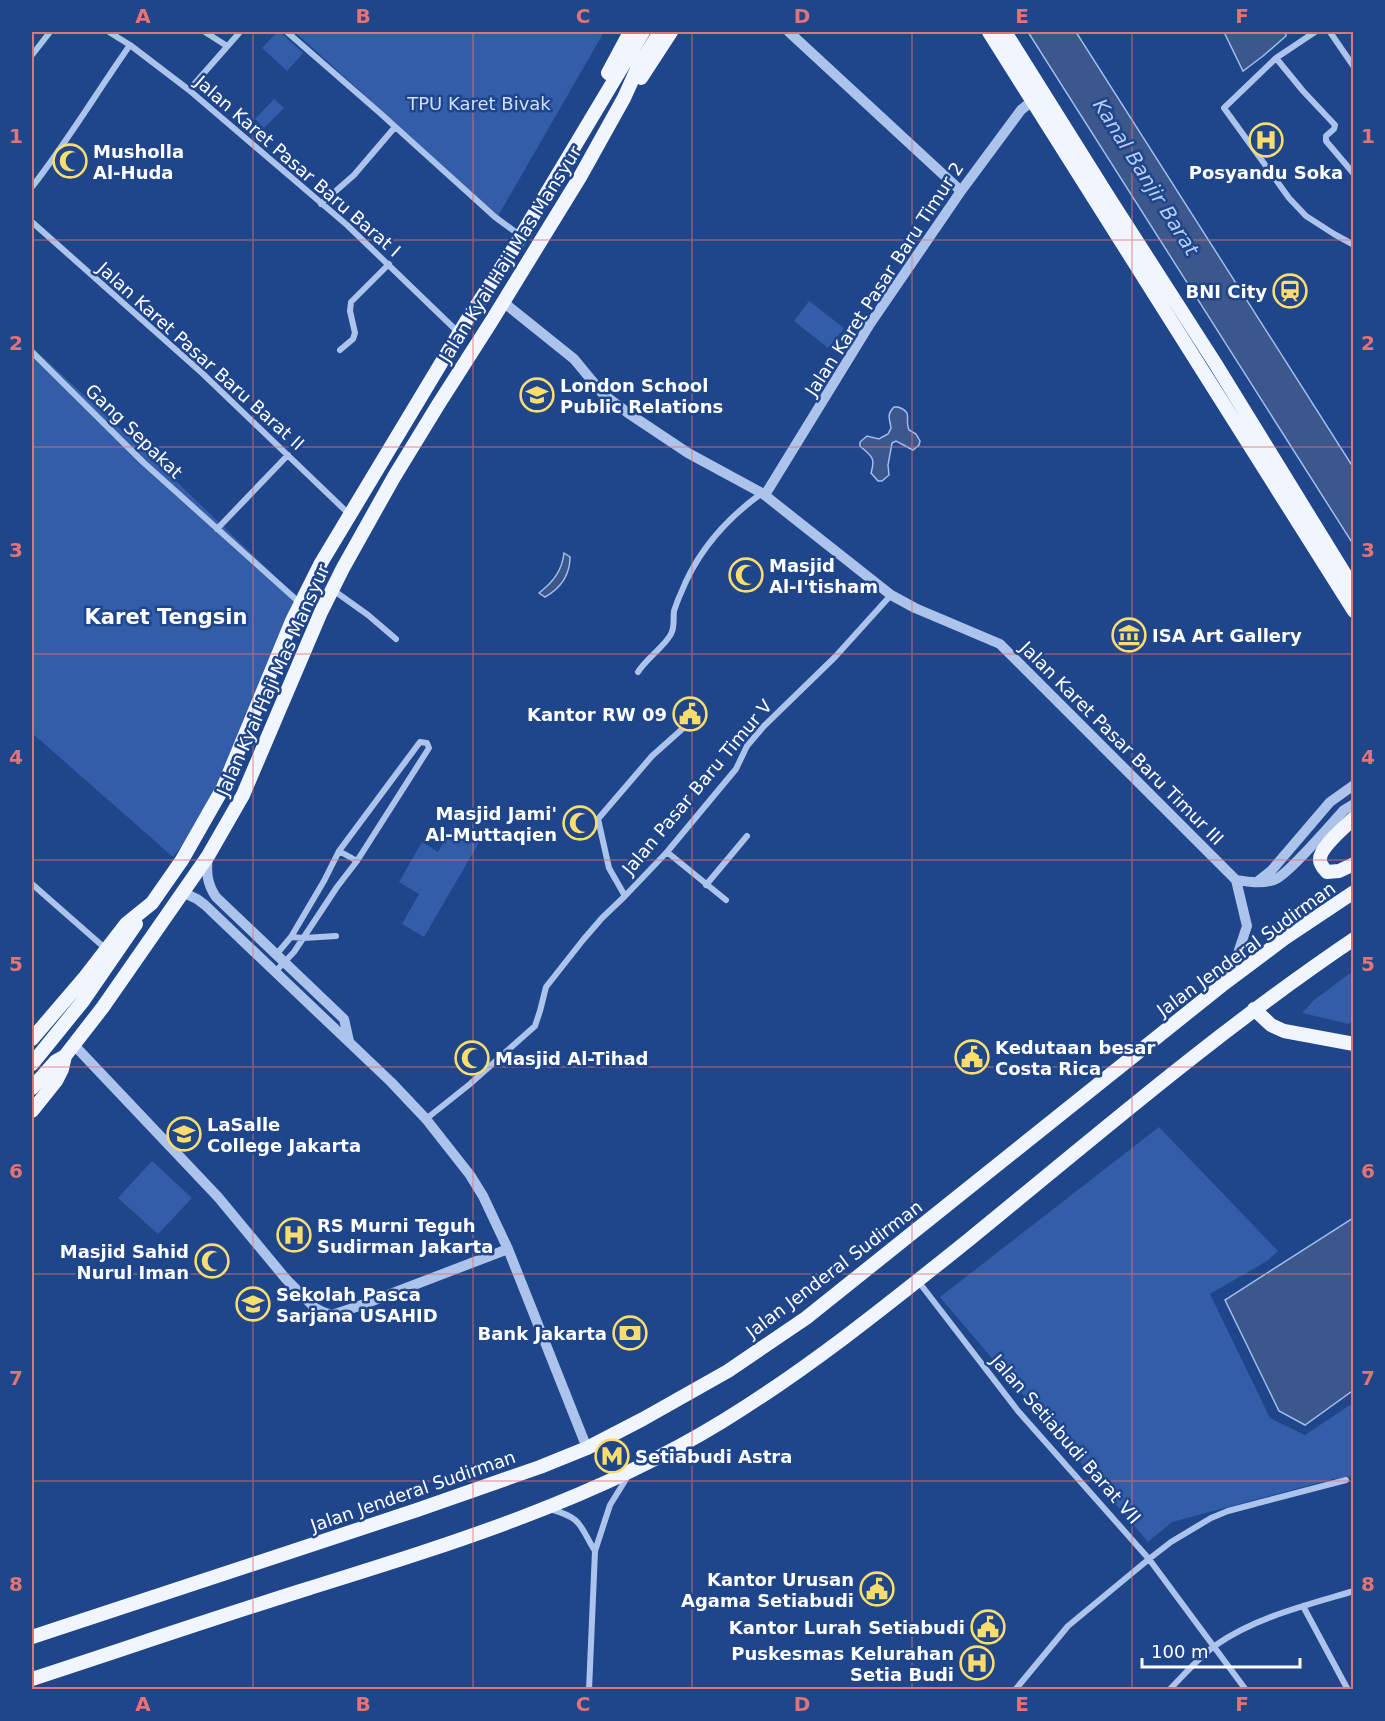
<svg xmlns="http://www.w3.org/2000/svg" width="1385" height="1721" viewBox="0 0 1385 1721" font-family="'DejaVu Sans',sans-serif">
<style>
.green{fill:#335da9}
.water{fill:#3c578b;stroke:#9fbded;stroke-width:1.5}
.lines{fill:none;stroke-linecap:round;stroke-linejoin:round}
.minor{stroke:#acc3ec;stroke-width:6}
.tertiary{stroke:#acc3ec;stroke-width:10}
.primary{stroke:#f1f5fe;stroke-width:14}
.tram{stroke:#fff;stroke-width:1.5}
.grid{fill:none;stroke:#e47373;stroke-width:1.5;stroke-opacity:0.55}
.labels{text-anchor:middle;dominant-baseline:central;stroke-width:5;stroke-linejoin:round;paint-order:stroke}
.park-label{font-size:18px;fill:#d1dff9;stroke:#1f458b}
.poi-label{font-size:18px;font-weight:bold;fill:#fff;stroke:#1f458b;text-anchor:start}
.street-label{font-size:18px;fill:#fff;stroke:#1f458b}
.water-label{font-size:20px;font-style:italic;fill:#b8cdf3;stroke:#1f458b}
.quarter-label{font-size:21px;font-weight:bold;fill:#fff;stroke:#1f458b}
.neatline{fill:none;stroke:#e47373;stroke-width:2}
.grid-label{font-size:20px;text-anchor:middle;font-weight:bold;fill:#e47373}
</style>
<rect width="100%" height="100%" fill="#1f458b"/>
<!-- green -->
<path class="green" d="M277 32H280L303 53 287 71 262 48Z
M295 32H604L498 216Z
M274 99 284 108 264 128 255 119Z
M809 301 844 328 828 348 794 321Z
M32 347 153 459 306 606 217 801 173 857 32 733Z
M454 824 481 839 424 937 402 924 419 894 399 882 422 842 438 852Z
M1353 971V1020L1349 1024 1302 1013 1314 1000Z
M1159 1127 1278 1251 1267 1261 1210 1294 1270 1418 1305 1435 1353 1403 1354 1476 1333 1479 1172 1522 1148 1542 940 1297Z
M152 1161 192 1198 158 1234 118 1198Z"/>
<!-- water -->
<path class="water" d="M1028 32H1076L1353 467V544Z
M1224 32H1286V36L1263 56 1243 71Z
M894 407H898C914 413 904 418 909 430L916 434 920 441 919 445 913 450 896 441 892 443 888 465 889 475 882 481H878L871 473C876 457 871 456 860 446V442L867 436 879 439 888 434 891 428C890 419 886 415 894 407Z
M564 553 570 557C570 575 561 588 545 597L539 593C553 582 562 571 564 553Z
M1353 1218V1392H1351L1305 1425 1279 1411 1225 1300Z"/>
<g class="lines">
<!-- minor -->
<path class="minor" d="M109 32 130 45 189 90 347 225 459 333
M205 32 227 46
M287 32 380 113 495 217 521 236
M1315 32 1276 58 1224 108 1289 198 1306 216 1334 234 1354 245
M1330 32 1354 67
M32 55 50 32
M1276 58 1303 91 1335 125 1334 129 1326 136V141L1354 174
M189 90 240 32
M32 187C67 142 97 92 130 45
M321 204 354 175 395 127
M32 222 202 373 349 514
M340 350 353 339 355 333 350 311 351 302 389 264
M32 352 143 462 300 603
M217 529 288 455
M333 590 368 615 396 639
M638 672C646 659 665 646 671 634 675 627 673 618 674 611 676 605 678 599 681 593 697 552 726 519 762 493
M339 851 357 861
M667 852 726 900
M32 884 106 949
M706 885 747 836
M625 896 609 868 598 819 652 756 689 723
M291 937 304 938 336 936
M275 972 294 952 337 887 357 861 429 748 427 743 420 742 339 851 324 881 291 937 275 956
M426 1119 470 1084 535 1026 540 1011 546 987 583 940 602 918 625 896 667 852 736 769 747 746 764 726 835 657 891 595
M918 1281 1018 1411 1149 1559 1246 1690
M550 1509C584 1519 578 1524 595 1551
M1303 1606 1348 1690
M589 1690 595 1551 610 1505 628 1476
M1015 1690 1068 1626 1149 1559 1171 1542 1211 1518 1228 1511 1346 1480
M1169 1690C1183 1676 1200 1656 1216 1645 1256 1617 1307 1605 1354 1591"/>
<!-- tertiary -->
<path class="tertiary" d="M789 32 961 191
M503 302 574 359 603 394 628 413 688 453 762 493 891 595 915 608 1000 644 1236 880 1247 926 1237 956 1222 984
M765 495 870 324 961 191 1021 110 1037 97
M208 856C206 872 207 884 216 897L344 1019 349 1041
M1236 880C1249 882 1261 884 1274 880 1287 876 1332 823 1344 810L1354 804
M1257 882 1271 871 1330 802 1354 785
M182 892 197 899 205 905 391 1082 426 1119 470 1175 483 1196 508 1249 587 1448
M74 1045 218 1197 286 1279 315 1308 323 1312 332 1315 359 1306 508 1249"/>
<!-- primary -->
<path class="primary" d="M989 32 1354 611
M1005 32 1111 201 1215 363 1354 589
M608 73 630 32
M641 78 671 32
M1354 818C1345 827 1319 848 1320 860 1320 865 1324 869 1327 872L1339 871 1354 864
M1254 1009 1271 1025 1284 1031 1354 1044
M32 1039 85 977 126 924 152 903 182 860 223 788 292 621 321 563 467 320 512 251 643 32
M32 1064 83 1001 136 924
M32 1088 56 1061 65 1056
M32 1111 56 1081 62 1069 65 1056 103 1007 208 856 243 795 321 612 343 568 394 477 438 405 491 322 580 177 624 98 638 67 660 32
M32 1637 417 1510 540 1467 587 1448 643 1419 728 1371 806 1318 1221 986 1285 938 1354 892
M32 1679C124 1649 217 1617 310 1588 451 1544 596 1499 723 1421 811 1367 891 1302 971 1238 1096 1136 1219 1030 1354 939"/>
<!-- tram -->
<path class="tram" d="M1352 1022 1354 1025"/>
</g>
<!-- grid -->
<path class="grid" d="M253 32V1690M473 32V1690M692 32V1690M912 32V1690M1132 32V1690M32 240H1354M32 447H1354M32 654H1354M32 860H1354M32 1067H1354M32 1274H1354M32 1481H1354"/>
<!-- icons -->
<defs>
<symbol id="hospital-ring" viewBox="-11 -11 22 22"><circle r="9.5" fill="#1f458b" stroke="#fadd6c" stroke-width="1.5"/><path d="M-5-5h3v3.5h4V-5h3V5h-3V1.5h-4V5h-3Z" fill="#fadd6c"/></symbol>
<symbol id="mosque-ring" viewBox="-11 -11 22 22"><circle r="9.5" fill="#1f458b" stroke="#fadd6c" stroke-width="1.5"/><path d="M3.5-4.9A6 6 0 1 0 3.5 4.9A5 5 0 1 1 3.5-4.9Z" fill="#fadd6c"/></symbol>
<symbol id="station-ring" viewBox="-11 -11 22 22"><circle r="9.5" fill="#1f458b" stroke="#fadd6c" stroke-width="1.5"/><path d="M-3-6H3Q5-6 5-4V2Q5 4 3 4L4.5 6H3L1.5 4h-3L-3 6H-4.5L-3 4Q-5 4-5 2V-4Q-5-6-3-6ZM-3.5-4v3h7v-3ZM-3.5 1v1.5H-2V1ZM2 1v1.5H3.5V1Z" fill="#fadd6c"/></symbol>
<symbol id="university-ring" viewBox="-11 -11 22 22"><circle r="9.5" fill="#1f458b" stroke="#fadd6c" stroke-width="1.5"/><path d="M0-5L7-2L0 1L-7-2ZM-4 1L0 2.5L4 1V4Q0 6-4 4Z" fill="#fadd6c"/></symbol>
<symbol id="museum-ring" viewBox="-11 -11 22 22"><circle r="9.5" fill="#1f458b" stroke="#fadd6c" stroke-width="1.5"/><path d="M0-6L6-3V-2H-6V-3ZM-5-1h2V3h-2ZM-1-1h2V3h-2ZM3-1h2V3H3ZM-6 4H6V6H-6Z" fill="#fadd6c"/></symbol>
<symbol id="civic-ring" viewBox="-11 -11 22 22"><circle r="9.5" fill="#1f458b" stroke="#fadd6c" stroke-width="1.5"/><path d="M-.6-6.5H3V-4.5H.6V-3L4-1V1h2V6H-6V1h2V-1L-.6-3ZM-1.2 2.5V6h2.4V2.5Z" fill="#fadd6c"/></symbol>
<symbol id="bank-ring" viewBox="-11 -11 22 22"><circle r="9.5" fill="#1f458b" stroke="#fadd6c" stroke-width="1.5"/><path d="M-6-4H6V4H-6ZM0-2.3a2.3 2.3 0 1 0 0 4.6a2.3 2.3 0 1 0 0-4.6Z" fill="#fadd6c"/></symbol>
<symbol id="metro-ring" viewBox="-11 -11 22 22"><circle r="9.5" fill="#1f458b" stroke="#fadd6c" stroke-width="1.5"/><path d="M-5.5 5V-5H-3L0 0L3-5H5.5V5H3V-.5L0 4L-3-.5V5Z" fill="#fadd6c"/></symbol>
</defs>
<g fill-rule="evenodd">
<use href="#hospital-ring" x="1247" y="121" width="38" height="38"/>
<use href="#mosque-ring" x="51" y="142" width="38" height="38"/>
<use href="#station-ring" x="1271" y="272" width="38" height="38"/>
<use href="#university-ring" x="518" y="376" width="38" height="38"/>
<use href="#mosque-ring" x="727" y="556" width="38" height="38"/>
<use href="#museum-ring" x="1110" y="616" width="38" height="38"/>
<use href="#civic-ring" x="671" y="695" width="38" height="38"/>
<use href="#mosque-ring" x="561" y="804" width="38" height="38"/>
<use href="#civic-ring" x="953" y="1038" width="38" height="38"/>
<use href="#mosque-ring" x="453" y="1039" width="38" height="38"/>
<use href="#university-ring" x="165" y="1115" width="38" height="38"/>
<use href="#hospital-ring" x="275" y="1216" width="38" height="38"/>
<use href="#mosque-ring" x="193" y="1242" width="38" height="38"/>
<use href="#university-ring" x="234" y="1285" width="38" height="38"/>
<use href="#bank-ring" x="611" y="1314" width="38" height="38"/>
<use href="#metro-ring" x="593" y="1437" width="38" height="38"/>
<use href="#civic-ring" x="858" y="1570" width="38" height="38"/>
<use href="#civic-ring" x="969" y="1608" width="38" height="38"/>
<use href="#hospital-ring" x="958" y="1644" width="38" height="38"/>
</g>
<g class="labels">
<!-- park labels -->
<g class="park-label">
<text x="479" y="103">TPU Karet Bivak</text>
</g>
<!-- poi labels -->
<g class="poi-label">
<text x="93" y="151">Musholla<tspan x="93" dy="21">Al-Huda</tspan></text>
<text x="1266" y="172" text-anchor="middle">Posyandu Soka</text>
<text x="1267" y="291" text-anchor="end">BNI City</text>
<text x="560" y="385">London School<tspan x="560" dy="21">Public Relations</tspan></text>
<text x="769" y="565">Masjid<tspan x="769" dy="21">Al-I'tisham</tspan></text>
<text x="1152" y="635">ISA Art Gallery</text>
<text x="667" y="714" text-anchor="end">Kantor RW 09</text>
<text x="557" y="813" text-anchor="end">Masjid Jami'<tspan x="557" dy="21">Al-Muttaqien</tspan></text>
<text x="995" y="1047">Kedutaan besar<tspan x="995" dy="21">Costa Rica</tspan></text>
<text x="495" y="1058">Masjid Al-Tihad</text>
<text x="207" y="1124">LaSalle<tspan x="207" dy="21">College Jakarta</tspan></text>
<text x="317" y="1225">RS Murni Teguh<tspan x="317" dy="21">Sudirman Jakarta</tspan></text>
<text x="189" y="1251" text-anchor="end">Masjid Sahid<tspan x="189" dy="21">Nurul Iman</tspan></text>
<text x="276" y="1294">Sekolah Pasca<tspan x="276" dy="21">Sarjana USAHID</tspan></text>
<text x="607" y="1333" text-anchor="end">Bank Jakarta</text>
<text x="635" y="1456">Setiabudi Astra</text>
<text x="854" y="1579" text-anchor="end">Kantor Urusan<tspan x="854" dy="21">Agama Setiabudi</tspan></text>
<text x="965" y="1627" text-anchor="end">Kantor Lurah Setiabudi</text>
<text x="954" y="1653" text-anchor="end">Puskesmas Kelurahan<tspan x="954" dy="21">Setia Budi</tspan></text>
</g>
<!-- street labels -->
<g class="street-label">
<text transform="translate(298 166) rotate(41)">Jalan Karet Pasar Baru Barat I</text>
<text transform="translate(510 254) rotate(-58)">Jalan Kyai Haji Mas Mansyur</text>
<text transform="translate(884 279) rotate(-57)">Jalan Karet Pasar Baru Timur 2</text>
<text transform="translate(201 356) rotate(42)">Jalan Karet Pasar Baru Barat II</text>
<text transform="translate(134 431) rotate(44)">Gang Sepakat</text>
<text transform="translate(273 680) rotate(-66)">Jalan Kyai Haji Mas Mansyur</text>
<text transform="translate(1122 743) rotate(45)">Jalan Karet Pasar Baru Timur III</text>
<text transform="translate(697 787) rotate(-50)">Jalan Pasar Baru Timur V</text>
<text transform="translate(1246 949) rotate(-36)">Jalan Jenderal Sudirman</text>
<text transform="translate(834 1269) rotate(-37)">Jalan Jenderal Sudirman</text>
<text transform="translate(1066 1439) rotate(49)">Jalan Setiabudi Barat VII</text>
<text transform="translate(413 1491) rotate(-19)">Jalan Jenderal Sudirman</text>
</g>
<!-- water labels -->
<g class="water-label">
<text transform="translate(1146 177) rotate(58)">Kanal Banjir Barat</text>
</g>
<!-- quarter labels -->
<g class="quarter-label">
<text x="166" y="617">Karet Tengsin</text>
</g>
</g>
<!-- border -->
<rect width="1385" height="1721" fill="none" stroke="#1f458b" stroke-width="66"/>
<!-- scale -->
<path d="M1142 1658v9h158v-9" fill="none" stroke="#ffffff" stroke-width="3"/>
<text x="1151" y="1658" font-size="18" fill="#ffffff" stroke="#1f458b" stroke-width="4.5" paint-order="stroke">100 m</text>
<rect x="33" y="33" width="1319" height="1655" class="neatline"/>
<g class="grid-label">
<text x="143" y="23">A</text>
<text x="363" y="23">B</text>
<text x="583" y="23">C</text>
<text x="802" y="23">D</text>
<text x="1022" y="23">E</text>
<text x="1242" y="23">F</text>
<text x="16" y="143">1</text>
<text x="1368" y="143">1</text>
<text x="16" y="350">2</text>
<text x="1368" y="350">2</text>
<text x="16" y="557">3</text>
<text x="1368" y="557">3</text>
<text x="16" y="764">4</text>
<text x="1368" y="764">4</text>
<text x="16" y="971">5</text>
<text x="1368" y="971">5</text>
<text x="16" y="1178">6</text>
<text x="1368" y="1178">6</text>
<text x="16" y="1385">7</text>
<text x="1368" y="1385">7</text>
<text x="16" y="1591">8</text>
<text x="1368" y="1591">8</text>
<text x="143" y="1711">A</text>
<text x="363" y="1711">B</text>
<text x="583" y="1711">C</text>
<text x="802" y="1711">D</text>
<text x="1022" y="1711">E</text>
<text x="1242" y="1711">F</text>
</g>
</svg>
